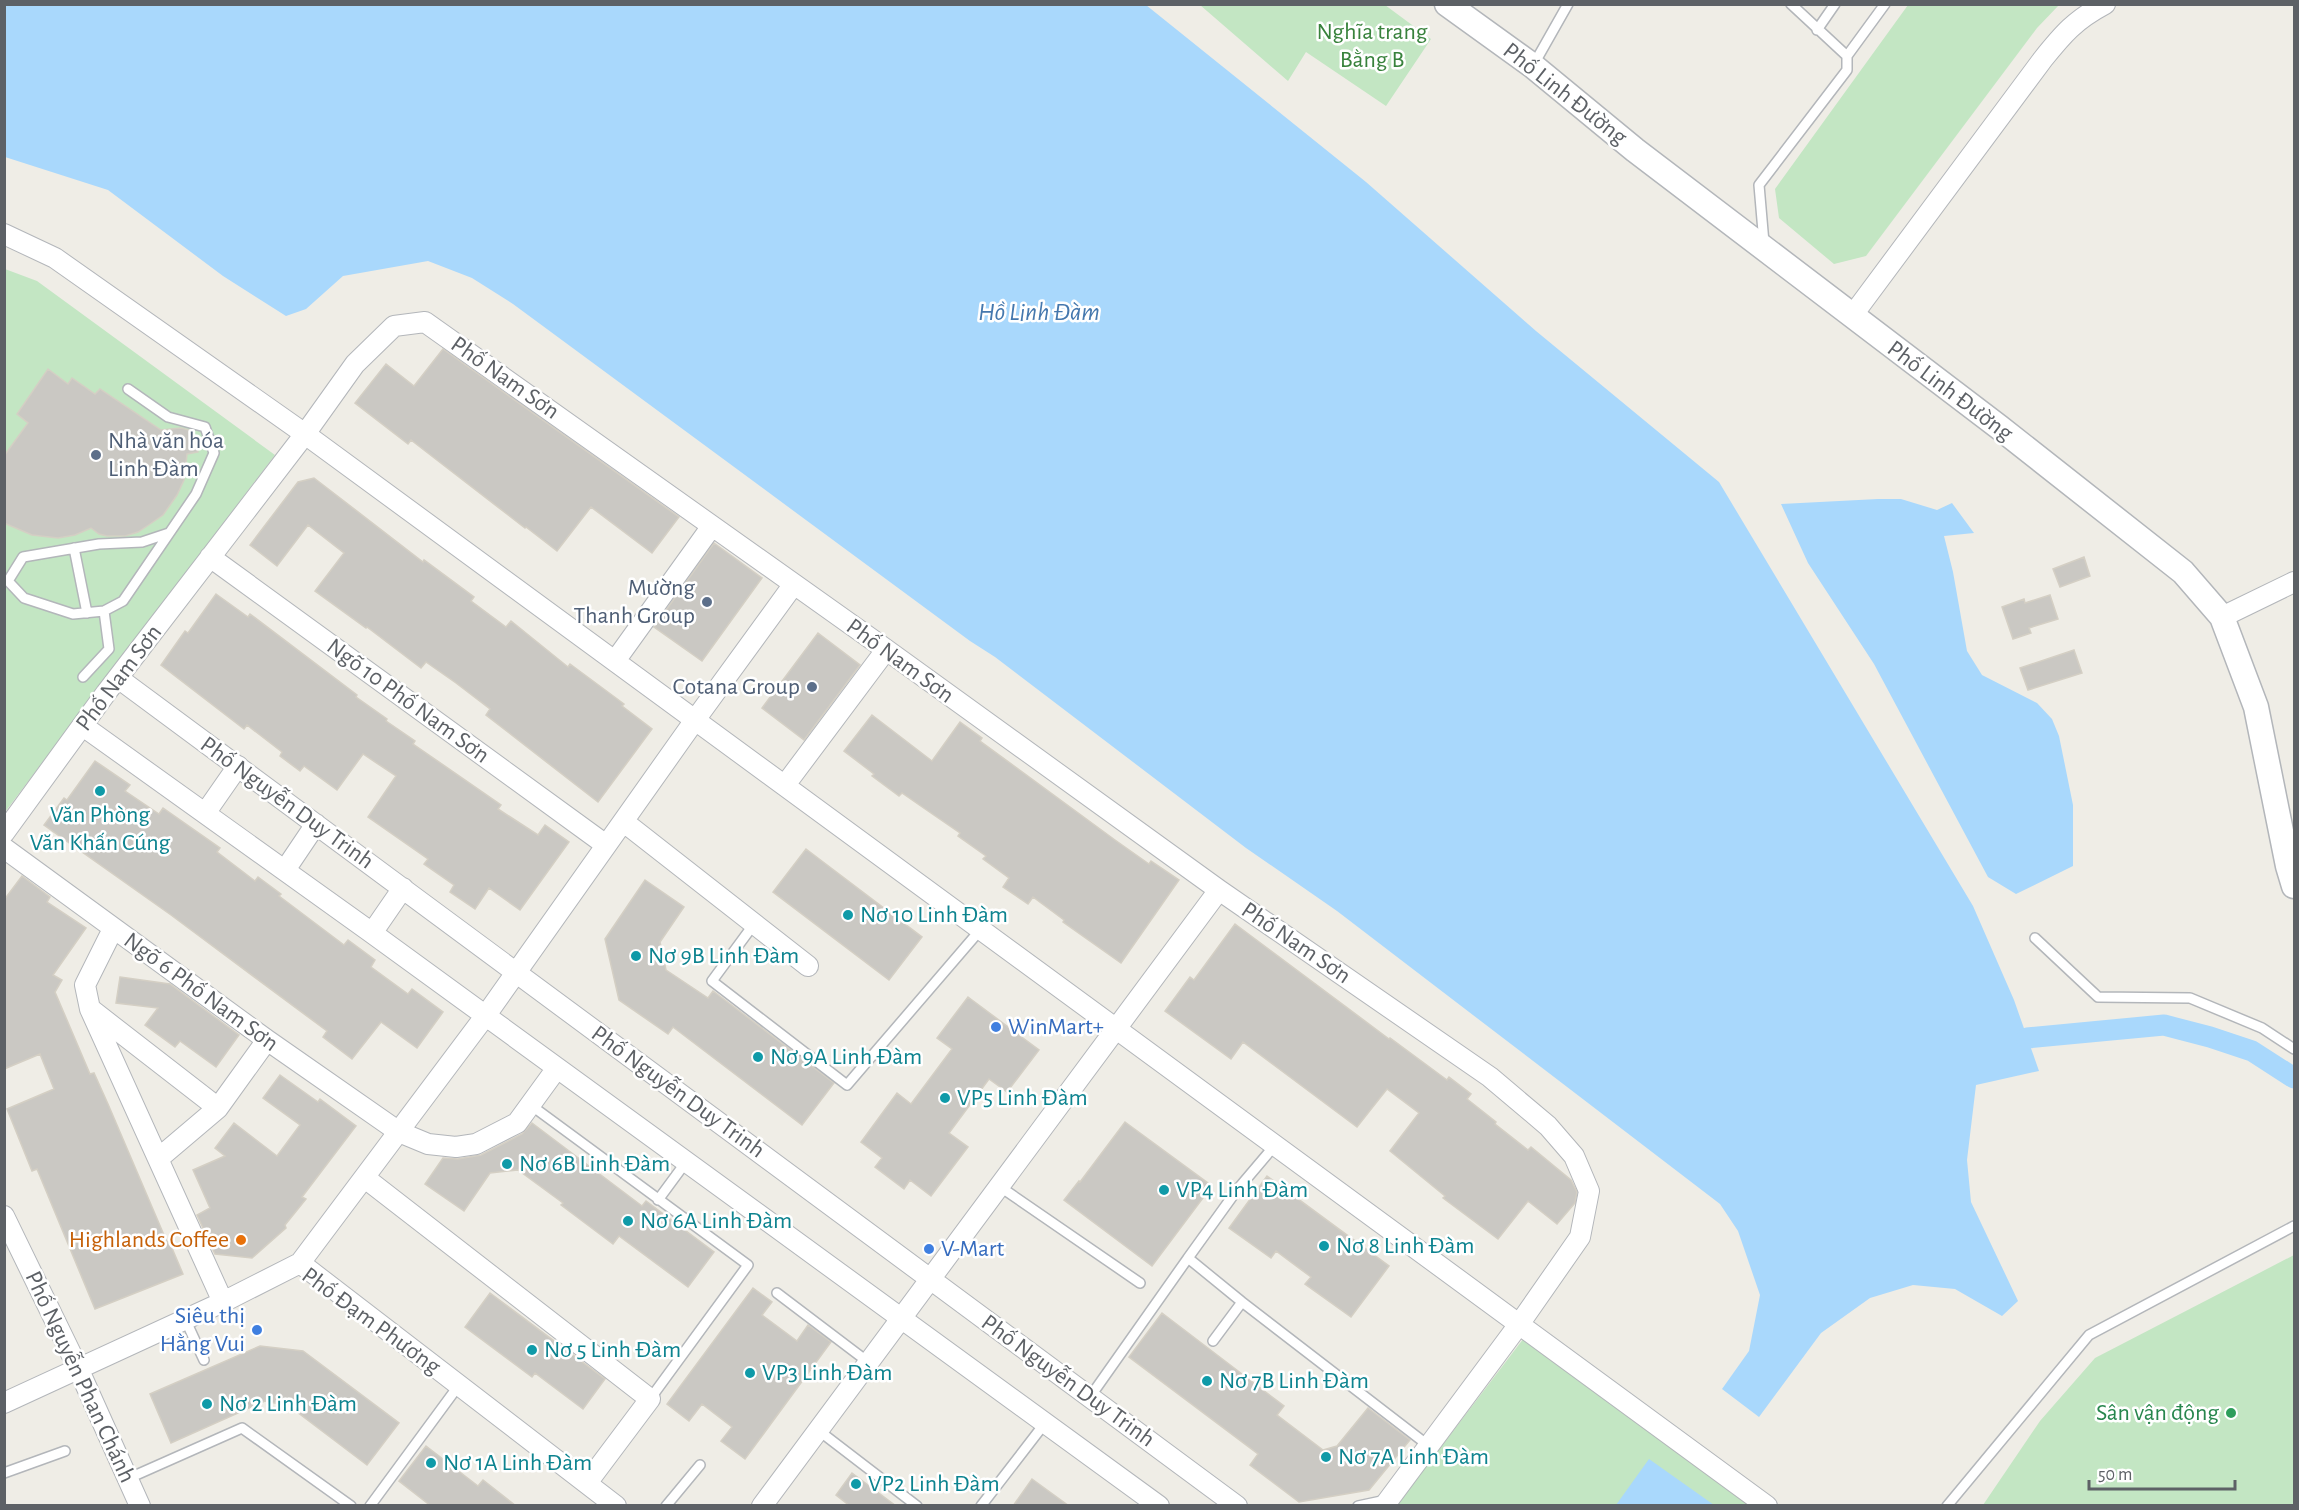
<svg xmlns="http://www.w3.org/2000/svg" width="2299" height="1510" viewBox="0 0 2299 1510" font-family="'Alegreya Sans',sans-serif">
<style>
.green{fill:#c3e6c3}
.water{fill:#a9d8fc}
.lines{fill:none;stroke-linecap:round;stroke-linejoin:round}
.canal{stroke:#a9d8fc;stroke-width:21}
.building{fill:#cac8c3;stroke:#d4cfc4;stroke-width:1.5}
.service-casing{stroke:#b3b6ba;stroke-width:12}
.minor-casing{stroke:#b3b6ba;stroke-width:22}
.tertiary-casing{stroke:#b3b6ba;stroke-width:27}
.service{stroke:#fff;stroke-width:9}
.minor{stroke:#fff;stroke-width:20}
.tertiary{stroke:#fff;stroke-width:24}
.service-dot{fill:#5c6f8a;stroke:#fff;stroke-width:2}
.culture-dot{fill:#0f9aa8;stroke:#fff;stroke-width:2}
.shop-dot{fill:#3f7fe0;stroke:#fff;stroke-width:2}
.food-dot{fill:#e8710a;stroke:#fff;stroke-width:2}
.leisure-dot{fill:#2e9e5b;stroke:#fff;stroke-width:2}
.labels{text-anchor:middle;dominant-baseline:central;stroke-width:5;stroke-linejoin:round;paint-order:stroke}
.park-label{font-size:24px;fill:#38823c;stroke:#fff}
.street-label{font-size:24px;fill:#5d6166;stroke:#fff}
.service-label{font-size:24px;fill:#4e5e75;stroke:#fff;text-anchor:end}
.culture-label{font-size:24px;fill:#0d838f;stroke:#fff;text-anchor:start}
.shop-label{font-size:24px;fill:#366cbe;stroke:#fff;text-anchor:start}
.food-label{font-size:24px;fill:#c56008;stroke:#fff;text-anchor:end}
.leisure-label{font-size:24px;fill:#27864d;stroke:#fff;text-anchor:end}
.water-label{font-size:26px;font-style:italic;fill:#4578ae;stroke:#fff}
</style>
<rect width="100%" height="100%" fill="#efede6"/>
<!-- green -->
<path class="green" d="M1200 5H1385L1431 39 1386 106 1306 52 1288 81Z
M1908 5H2059L2037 28 1866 256 1834 264 1779 218 1775 189Z
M5 269 37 281 275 455 5 812Z
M2294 1255V1505H1983L2040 1421 2095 1358Z
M1530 1330 1767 1506H1396Z"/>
<!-- water -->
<path class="water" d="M5 4 1146 5 1366 182 1536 331 1719 482 1973 906 2014 1000 2039 1071 1976 1085 1967 1160 1971 1202 2018 1301 2002 1316 1955 1289 1913 1285 1870 1298 1821 1333 1759 1417 1722 1389 1749 1351 1760 1295 1738 1231 1720 1204 1337 911 1246 848 995 657 970 641 513 304 472 278 428 261 343 276 306 309 286 316 223 276 108 190 5 157Z
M1878 499H1901L1937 510 1952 503 1974 533 1944 536 1953 572 1967 651 1982 675 2037 703 2052 719 2059 736 2073 805V866L2016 894 1988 877 1874 664 1808 563 1781 504Z
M1649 1459 1714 1505H1616Z"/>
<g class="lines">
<!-- canal -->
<path class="canal" d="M2027 1038 2164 1025 2210 1037 2252 1051 2294 1078"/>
</g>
<!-- building -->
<path class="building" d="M443 349 679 517 652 553 591 507 557 551 526 527 525 528 411 440 408 444 355 403 386 364 414 386Z
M48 369 68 384 72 378 95 394 100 389 161 430 181 428 193 431 198 452 187 454 184 480 177 495 163 515 150 524 138 532 125 536H107L99 534 91 528 75 535 58 538 32 535 4 523V456L28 423 17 414Z
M314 478 423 562 424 560 474 597 471 601 506 627 511 621 568 667 570 664 624 704 622 706 652 729 598 802 486 715 490 709 456 683 426 662 421 668 367 627 366 628 315 591 344 553 308 525 277 566 250 545 298 482Z
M714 543 762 578 702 661 654 627Z
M2084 557 2090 576 2060 587 2053 569Z
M216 594 248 617 250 614 357 695 356 697 387 719 386 721 415 741 413 744 501 805 498 809 538 835 545 825 569 842 520 910 489 888 475 909 450 892 454 885 424 864 428 859 368 817 396 776 363 754 337 790 304 766 300 771 280 756 282 752 247 725 244 729 161 665 185 631 188 633Z
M2050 595 2058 619 2029 628 2031 633 2013 639 2002 607 2024 599 2025 603Z
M818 633 860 665 804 740 762 708Z
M2074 650 2082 673 2028 690 2020 668Z
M872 715 932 761 960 722 982 738 980 741 1115 840 1149 864 1151 861 1179 880 1121 963 1063 922 1064 920 1033 897 1028 904 1003 887 1009 878 983 859 986 856 958 836 960 833 928 811 902 793 899 796 872 776 874 774 844 751Z
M95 761 130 785 125 791 159 814 163 808 220 848 217 852 255 881 258 877 281 894 279 896 344 945 348 940 375 960 371 967 408 994 412 989 443 1012 417 1048 381 1022 352 1059 323 1037 327 1031 171 915 44 825 64 798 67 800Z
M806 849 922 937 889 980 773 892Z
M22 876 50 897 47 902 86 928 53 975 62 980 55 992 90 1074 94 1073 108 1104 167 1242 169 1241 183 1274 95 1309 37 1169 32 1171 7 1109 54 1089 40 1054 4 1069V900Z
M645 880 684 907 660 942 666 970 708 998 713 991 834 1083 802 1125 673 1027 668 1034 619 1000 605 939Z
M1235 924 1389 1039 1390 1038 1447 1080 1449 1077 1471 1094 1467 1099 1496 1122 1495 1124 1528 1150 1531 1147 1571 1180 1577 1192 1575 1203 1557 1224 1528 1201 1498 1239 1443 1198 1445 1196 1390 1151 1419 1113 1387 1089 1357 1127 1243 1042 1231 1059 1165 1011 1190 977 1194 980Z
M120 977 170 984 239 1035 216 1067 180 1041 175 1047 145 1025 158 1008 116 1003Z
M968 997 1039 1050 1007 1092 989 1079 949 1133 968 1147 931 1196 910 1180 904 1189 875 1167 882 1158 861 1142 897 1093 911 1104 952 1049 937 1038Z
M280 1075 318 1102 320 1099 356 1126 302 1197 306 1199 285 1225 286 1228 252 1258 215 1254 197 1215 210 1208 193 1170 225 1156 215 1148 234 1123 277 1156 300 1125 263 1098Z
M1125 1122 1212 1186 1152 1266 1064 1200 1079 1181 1080 1182Z
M532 1123 642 1206 646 1201 714 1252 688 1287 619 1236 613 1244 561 1205 563 1203 518 1170 490 1173 464 1211 425 1184 443 1158 458 1159 481 1155 522 1134Z
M1267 1176 1389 1266 1351 1317 1305 1284 1311 1277 1276 1251 1271 1258 1229 1228Z
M753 1288 772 1302 762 1315 797 1341 808 1325 831 1342 745 1459 721 1441 732 1427 702 1404 689 1421 667 1404Z
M490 1293 605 1379 583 1409 535 1373 532 1377 465 1327Z
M1162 1313 1284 1406 1277 1415 1323 1450 1337 1446 1368 1408 1410 1440 1369 1490 1299 1502 1250 1465 1258 1454 1129 1357Z
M260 1346 303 1351 399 1423 367 1465 289 1406 265 1401 171 1443 150 1394Z
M426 1446 478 1486 483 1480 516 1506H431L399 1481Z
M852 1473 896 1506H850L836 1495Z
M1032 1479 1069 1506H1013Z"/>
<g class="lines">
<defs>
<path id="service" d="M1791 4 1847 56
M1817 30 1835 4
M1534 64 1568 4
M1764 243 1759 185 1847 70V56L1885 4
M128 389 168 417 205 427 214 453 196 494 123 601 104 611 73 614 24 598 8 581 23 557 99 544 142 542 169 533
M74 548 87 613
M83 677 109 649 104 611
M754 924 712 981 847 1085 981 929
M2035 938 2098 997 2190 998 2262 1028 2294 1049
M532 1106 748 1265 650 1399
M1276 1144 1237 1190 1188 1258 1242 1302 1429 1446
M999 1186 1140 1283
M658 1200 686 1162
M777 1293 868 1362
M185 1319 204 1360
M1213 1341 1242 1302
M1090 1397 1188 1258
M818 1430 917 1506
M4 1473 65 1451
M127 1479 242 1428 351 1506
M370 1506 459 1385
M666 1506 700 1465
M981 1506 1045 1423
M1358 1506 1386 1500
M1947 1506 2089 1335 2294 1226"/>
<path id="minor" d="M4 234 55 258 305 434 1767 1506
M1852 316 2043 59C2063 34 2075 20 2105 4
M210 557 606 845
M2222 617 2294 582
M615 661 712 526
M118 678 1237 1506
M83 726 372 933 1159 1506
M785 785 886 650
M206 812 238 766
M624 822 808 966
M4 833 106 693 305 434 355 364 394 326 425 322 877 643 1219 890 1490 1077 1548 1126 1574 1156 1589 1191 1580 1237 1520 1323 1384 1506
M4 848 267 1040 399 1132 428 1144 456 1147 476 1144 517 1123 557 1068
M285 870 316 824
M113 929 85 985 90 1009 223 1302
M372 933 403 888
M93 1011 218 1108
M159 1158 218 1108 267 1040
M365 1178 650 1399 587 1483
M4 1216 78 1368 140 1506
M300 1263 616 1506
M4 1403 223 1302 300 1263 486 1015 695 720 794 584
M762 1506 1219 890"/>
<path id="tertiary" d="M1447 4 1533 66 1635 150 1999 427 2183 572 2222 617 2256 707 2288 866 2294 886"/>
</defs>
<!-- service casing -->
<use href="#service" class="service-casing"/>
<!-- minor casing -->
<use href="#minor" class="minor-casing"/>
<!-- tertiary casing -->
<use href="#tertiary" class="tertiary-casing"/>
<!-- service -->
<use href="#service" class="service"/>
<!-- minor -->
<use href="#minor" class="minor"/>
<!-- tertiary -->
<use href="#tertiary" class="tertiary"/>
</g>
<!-- markers -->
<g class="service-dot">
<circle cx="96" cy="455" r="6"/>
<circle cx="707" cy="602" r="6"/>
<circle cx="812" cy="687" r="6"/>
</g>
<g class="culture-dot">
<circle cx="100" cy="791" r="6"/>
<circle cx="848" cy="915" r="6"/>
<circle cx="636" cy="956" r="6"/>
<circle cx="758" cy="1057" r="6"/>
<circle cx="945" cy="1098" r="6"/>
<circle cx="507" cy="1164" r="6"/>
<circle cx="1164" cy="1190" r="6"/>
<circle cx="628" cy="1221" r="6"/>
<circle cx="1324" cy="1246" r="6"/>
<circle cx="532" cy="1350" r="6"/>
<circle cx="750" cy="1373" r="6"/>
<circle cx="1207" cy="1381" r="6"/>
<circle cx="207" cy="1404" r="6"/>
<circle cx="1326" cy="1457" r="6"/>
<circle cx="431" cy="1463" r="6"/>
<circle cx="856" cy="1484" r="6"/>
</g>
<g class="shop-dot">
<circle cx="996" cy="1027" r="6"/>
<circle cx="929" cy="1249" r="6"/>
<circle cx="257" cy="1330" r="6"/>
</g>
<circle class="food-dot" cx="241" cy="1240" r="6"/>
<circle class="leisure-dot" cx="2231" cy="1413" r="6"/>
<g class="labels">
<!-- park labels -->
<g class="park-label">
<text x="1372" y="32">Nghĩa trang<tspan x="1372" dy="28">Bằng B</tspan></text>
</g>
<!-- street labels -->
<g class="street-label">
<text transform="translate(1565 94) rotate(38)">Phố Linh Đường</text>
<text transform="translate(505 378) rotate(35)">Phố Nam Sơn</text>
<text transform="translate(1950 391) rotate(37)">Phố Linh Đường</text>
<text transform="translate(900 661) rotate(36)">Phố Nam Sơn</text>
<text transform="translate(119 678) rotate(-53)">Phố Nam Sơn</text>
<text transform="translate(408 701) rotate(36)">Ngõ 10 Phố Nam Sơn</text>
<text transform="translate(287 803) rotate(36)">Phố Nguyễn Duy Trinh</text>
<text transform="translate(1296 943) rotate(34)">Phố Nam Sơn</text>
<text transform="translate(201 992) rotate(36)">Ngõ 6 Phố Nam Sơn</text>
<text transform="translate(678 1092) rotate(36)">Phố Nguyễn Duy Trinh</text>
<text transform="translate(371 1321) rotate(36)">Phố Đạm Phương</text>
<text transform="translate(80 1377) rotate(65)">Phố Nguyễn Phan Chánh</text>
<text transform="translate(1068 1381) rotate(36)">Phố Nguyễn Duy Trinh</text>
</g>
<!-- service labels -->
<g class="service-label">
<text x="108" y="441" text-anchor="start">Nhà văn hóa<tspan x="108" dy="28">Linh Đàm</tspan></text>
<text x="695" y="588">Mường<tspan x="695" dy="28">Thanh Group</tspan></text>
<text x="800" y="687">Cotana Group</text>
</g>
<!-- culture labels -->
<g class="culture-label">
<text x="100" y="815" text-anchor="middle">Văn Phòng<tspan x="100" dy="28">Văn Khấn Cúng</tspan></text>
<text x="860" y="915">Nơ 10 Linh Đàm</text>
<text x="648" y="956">Nơ 9B Linh Đàm</text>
<text x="770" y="1057">Nơ 9A Linh Đàm</text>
<text x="957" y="1098">VP5 Linh Đàm</text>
<text x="519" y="1164">Nơ 6B Linh Đàm</text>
<text x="1176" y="1190">VP4 Linh Đàm</text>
<text x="640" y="1221">Nơ 6A Linh Đàm</text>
<text x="1336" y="1246">Nơ 8 Linh Đàm</text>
<text x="544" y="1350">Nơ 5 Linh Đàm</text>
<text x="762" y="1373">VP3 Linh Đàm</text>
<text x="1219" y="1381">Nơ 7B Linh Đàm</text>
<text x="219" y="1404">Nơ 2 Linh Đàm</text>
<text x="1338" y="1457">Nơ 7A Linh Đàm</text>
<text x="443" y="1463">Nơ 1A Linh Đàm</text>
<text x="868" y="1484">VP2 Linh Đàm</text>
</g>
<!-- shop labels -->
<g class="shop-label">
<text x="1008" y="1027">WinMart+</text>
<text x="941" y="1249">V-Mart</text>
<text x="245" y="1316" text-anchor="end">Siêu thị<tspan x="245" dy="28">Hằng Vui</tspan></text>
</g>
<!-- food labels -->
<g class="food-label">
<text x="229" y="1240">Highlands Coffee</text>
</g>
<!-- leisure labels -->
<g class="leisure-label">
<text x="2219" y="1413">Sân vận động</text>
</g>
<!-- water labels -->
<g class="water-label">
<text x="1039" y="312">Hồ Linh Đàm</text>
</g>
</g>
<!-- border -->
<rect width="2299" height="1510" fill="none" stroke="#5d6166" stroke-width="12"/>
<!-- scale -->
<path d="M2089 1480v9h146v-9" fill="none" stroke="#5d6166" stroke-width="3"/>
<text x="2098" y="1480" font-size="18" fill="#5d6166" stroke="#ffffff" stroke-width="4.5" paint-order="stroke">50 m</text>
</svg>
